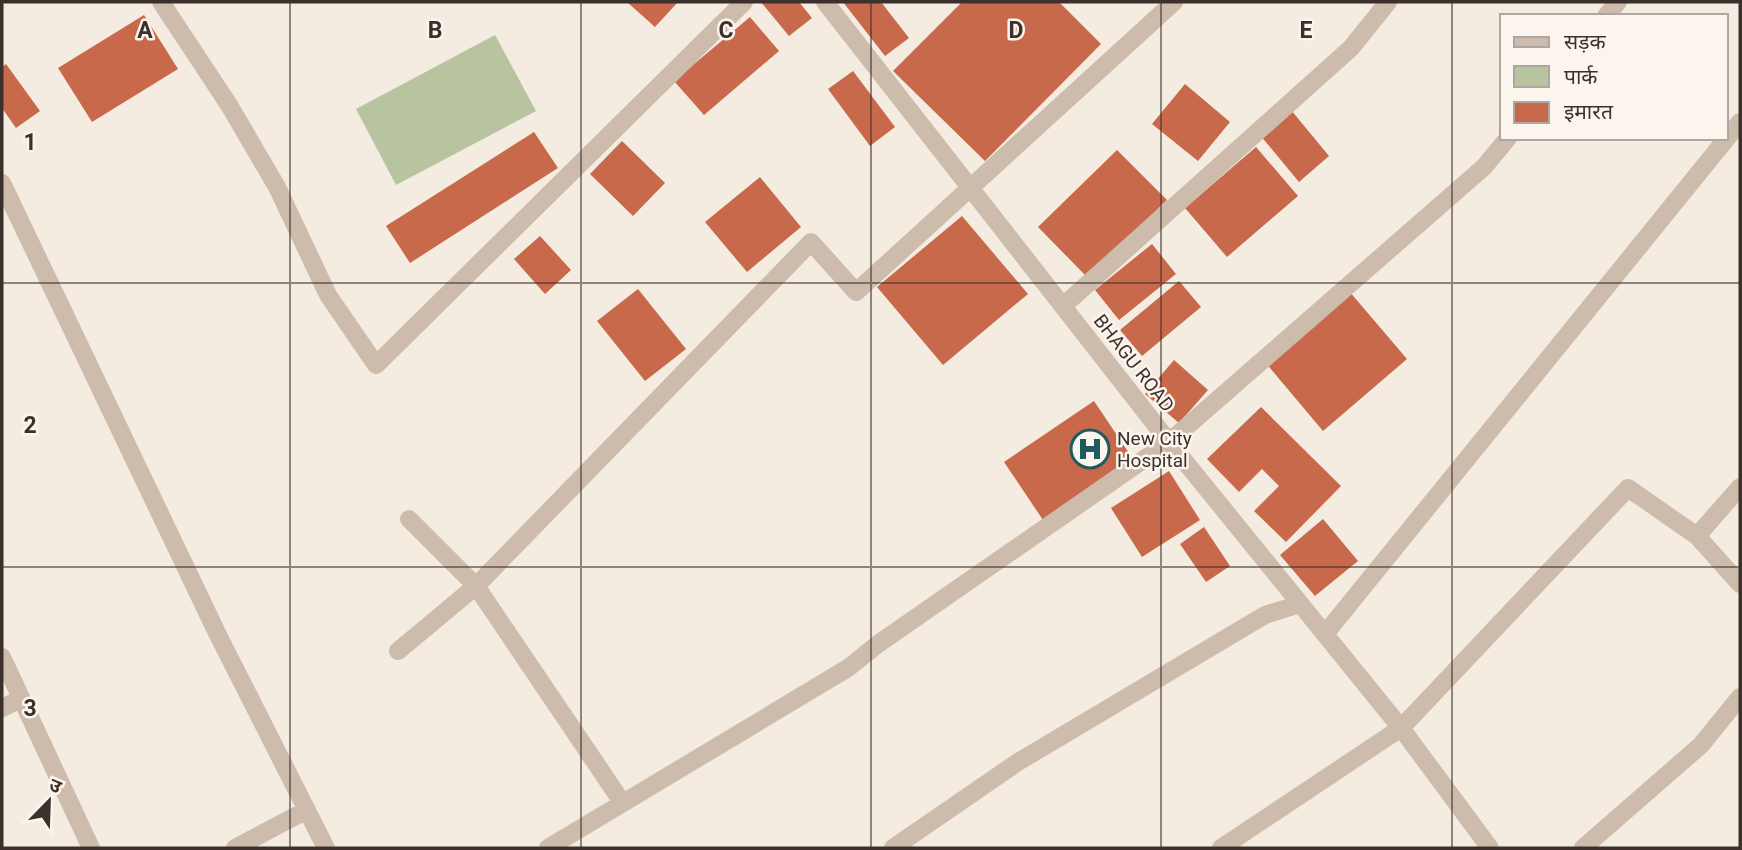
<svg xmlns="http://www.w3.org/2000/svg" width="1742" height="850" viewBox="0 0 1742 850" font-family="Roboto,'Noto Sans Devanagari',sans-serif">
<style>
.green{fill:#b8c4a0}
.building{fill:#c8694b}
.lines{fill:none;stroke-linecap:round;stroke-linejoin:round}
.minor{stroke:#cdbbac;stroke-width:18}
.grid{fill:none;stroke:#3b302b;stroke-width:2;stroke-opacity:0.55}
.labels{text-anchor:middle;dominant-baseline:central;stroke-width:5;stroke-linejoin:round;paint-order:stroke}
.street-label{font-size:19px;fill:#3b302b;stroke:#fbf5ee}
.poi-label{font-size:19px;fill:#3b302b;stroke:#fbf5ee;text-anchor:start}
.grid-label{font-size:23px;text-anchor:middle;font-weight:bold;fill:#3b302b;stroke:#fbf5ee;stroke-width:5;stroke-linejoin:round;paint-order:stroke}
</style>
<rect width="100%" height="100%" fill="#f4ebe1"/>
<!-- green -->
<path class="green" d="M495 35 536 111 396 185 356 109Z"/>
<!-- building -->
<path class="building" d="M627 2H678L655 27Z
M761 2H799L812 18 789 36Z
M843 2H881L909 38 885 56Z
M962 2H1059L1101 44 985 161 893 71Z
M144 15 178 69 92 122 58 68Z
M750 17 779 51 704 115 674 81Z
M6 64 40 111 16 128 2 108V67Z
M853 71 895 127 870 146 828 89Z
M1185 84 1230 122 1198 161 1152 124Z
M1291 110 1329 156 1299 182 1260 135Z
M534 132 558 168 410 263 386 226Z
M622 141 665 183 633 216 590 174Z
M1256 147 1298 196 1227 257 1185 208Z
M1117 150 1167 200 1087 277 1038 227Z
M760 177 801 227 747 272 705 222Z
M962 216 1028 294 943 365 877 287Z
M540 236 571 270 545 294 514 259Z
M1152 244 1176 274 1119 320 1095 290Z
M1179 281 1201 307 1142 356 1120 330Z
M638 289 686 349 645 381 597 321Z
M1349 291 1407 359 1323 431 1265 362Z
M1174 360 1208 390 1179 423 1145 394Z
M1094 401 1133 459 1043 520 1004 462Z
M1261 407 1341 486 1286 542 1254 511 1279 486 1262 469 1239 492 1207 459Z
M1169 471 1200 520 1142 557 1111 508Z
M1323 519 1358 561 1315 596 1280 555Z
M1204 527 1230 566 1206 582 1180 544Z"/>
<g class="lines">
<!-- minor -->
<path class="minor" d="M161 2 229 105 277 187 328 295 376 365 744 2
M825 2 1169 442 1401 728 1490 848
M1606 16 1618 2
M2 183 218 635 326 848
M1063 306 1351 48 1388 2
M409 519 476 586 622 802
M1697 536 1740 487
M1325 634 1740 122
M398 651 476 586 811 242 856 292 1174 2
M2 657 91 848
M2 708 21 699
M235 848 307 810
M548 848 848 668 878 644 1169 442 1484 167 1508 138
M893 848 1018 762 1265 615 1300 604
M1221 848 1401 728 1628 488 1697 536 1740 584
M1583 848 1701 745 1740 697"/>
</g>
<!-- grid -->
<path class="grid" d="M290 2V848M581 2V848M871 2V848M1161 2V848M1452 2V848M2 283H1740M2 567H1740"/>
<!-- icons -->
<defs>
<symbol id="hospital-ring" viewBox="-11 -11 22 22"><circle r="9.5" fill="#fbf5ee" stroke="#1f5a5e" stroke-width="1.5"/><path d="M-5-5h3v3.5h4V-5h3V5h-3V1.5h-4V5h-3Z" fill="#1f5a5e"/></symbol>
</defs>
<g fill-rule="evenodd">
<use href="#hospital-ring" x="1068" y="427" width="44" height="44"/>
</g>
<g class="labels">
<!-- street labels -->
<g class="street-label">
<text transform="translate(1134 363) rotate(52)">BHAGU ROAD</text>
</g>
<!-- poi labels -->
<g class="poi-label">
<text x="1117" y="438">New City<tspan x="1117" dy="22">Hospital</tspan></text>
</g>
</g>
<g class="grid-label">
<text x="145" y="38">A</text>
<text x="435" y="38">B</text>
<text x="726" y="38">C</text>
<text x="1016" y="38">D</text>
<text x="1306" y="38">E</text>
<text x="30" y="150">1</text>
<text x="30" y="433">2</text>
<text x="30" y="716">3</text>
</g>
<!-- border -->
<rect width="1742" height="850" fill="none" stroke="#3b302b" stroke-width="7"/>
<!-- legend -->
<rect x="1500" y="14" width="228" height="126" fill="#fbf5ee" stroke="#aea6a0" stroke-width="2"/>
<rect x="1514" y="37" width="35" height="10" fill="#cdbbac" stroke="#aea6a0" stroke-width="2"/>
<text x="1564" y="49" font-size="21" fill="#3b302b">सड़क</text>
<rect x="1514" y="66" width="35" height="21" fill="#b8c4a0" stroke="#aea6a0" stroke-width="2"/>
<text x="1564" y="84" font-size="21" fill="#3b302b">पार्क</text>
<rect x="1514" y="102" width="35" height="21" fill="#c8694b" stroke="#aea6a0" stroke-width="2"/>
<text x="1564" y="119" font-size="21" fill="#3b302b">इमारत</text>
<!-- north arrow -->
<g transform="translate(49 801) rotate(23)" stroke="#fbf5ee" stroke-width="5" paint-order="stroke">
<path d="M0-5L12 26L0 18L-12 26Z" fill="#3b302b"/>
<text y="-10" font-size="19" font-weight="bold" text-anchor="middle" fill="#3b302b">उ</text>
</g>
</svg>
